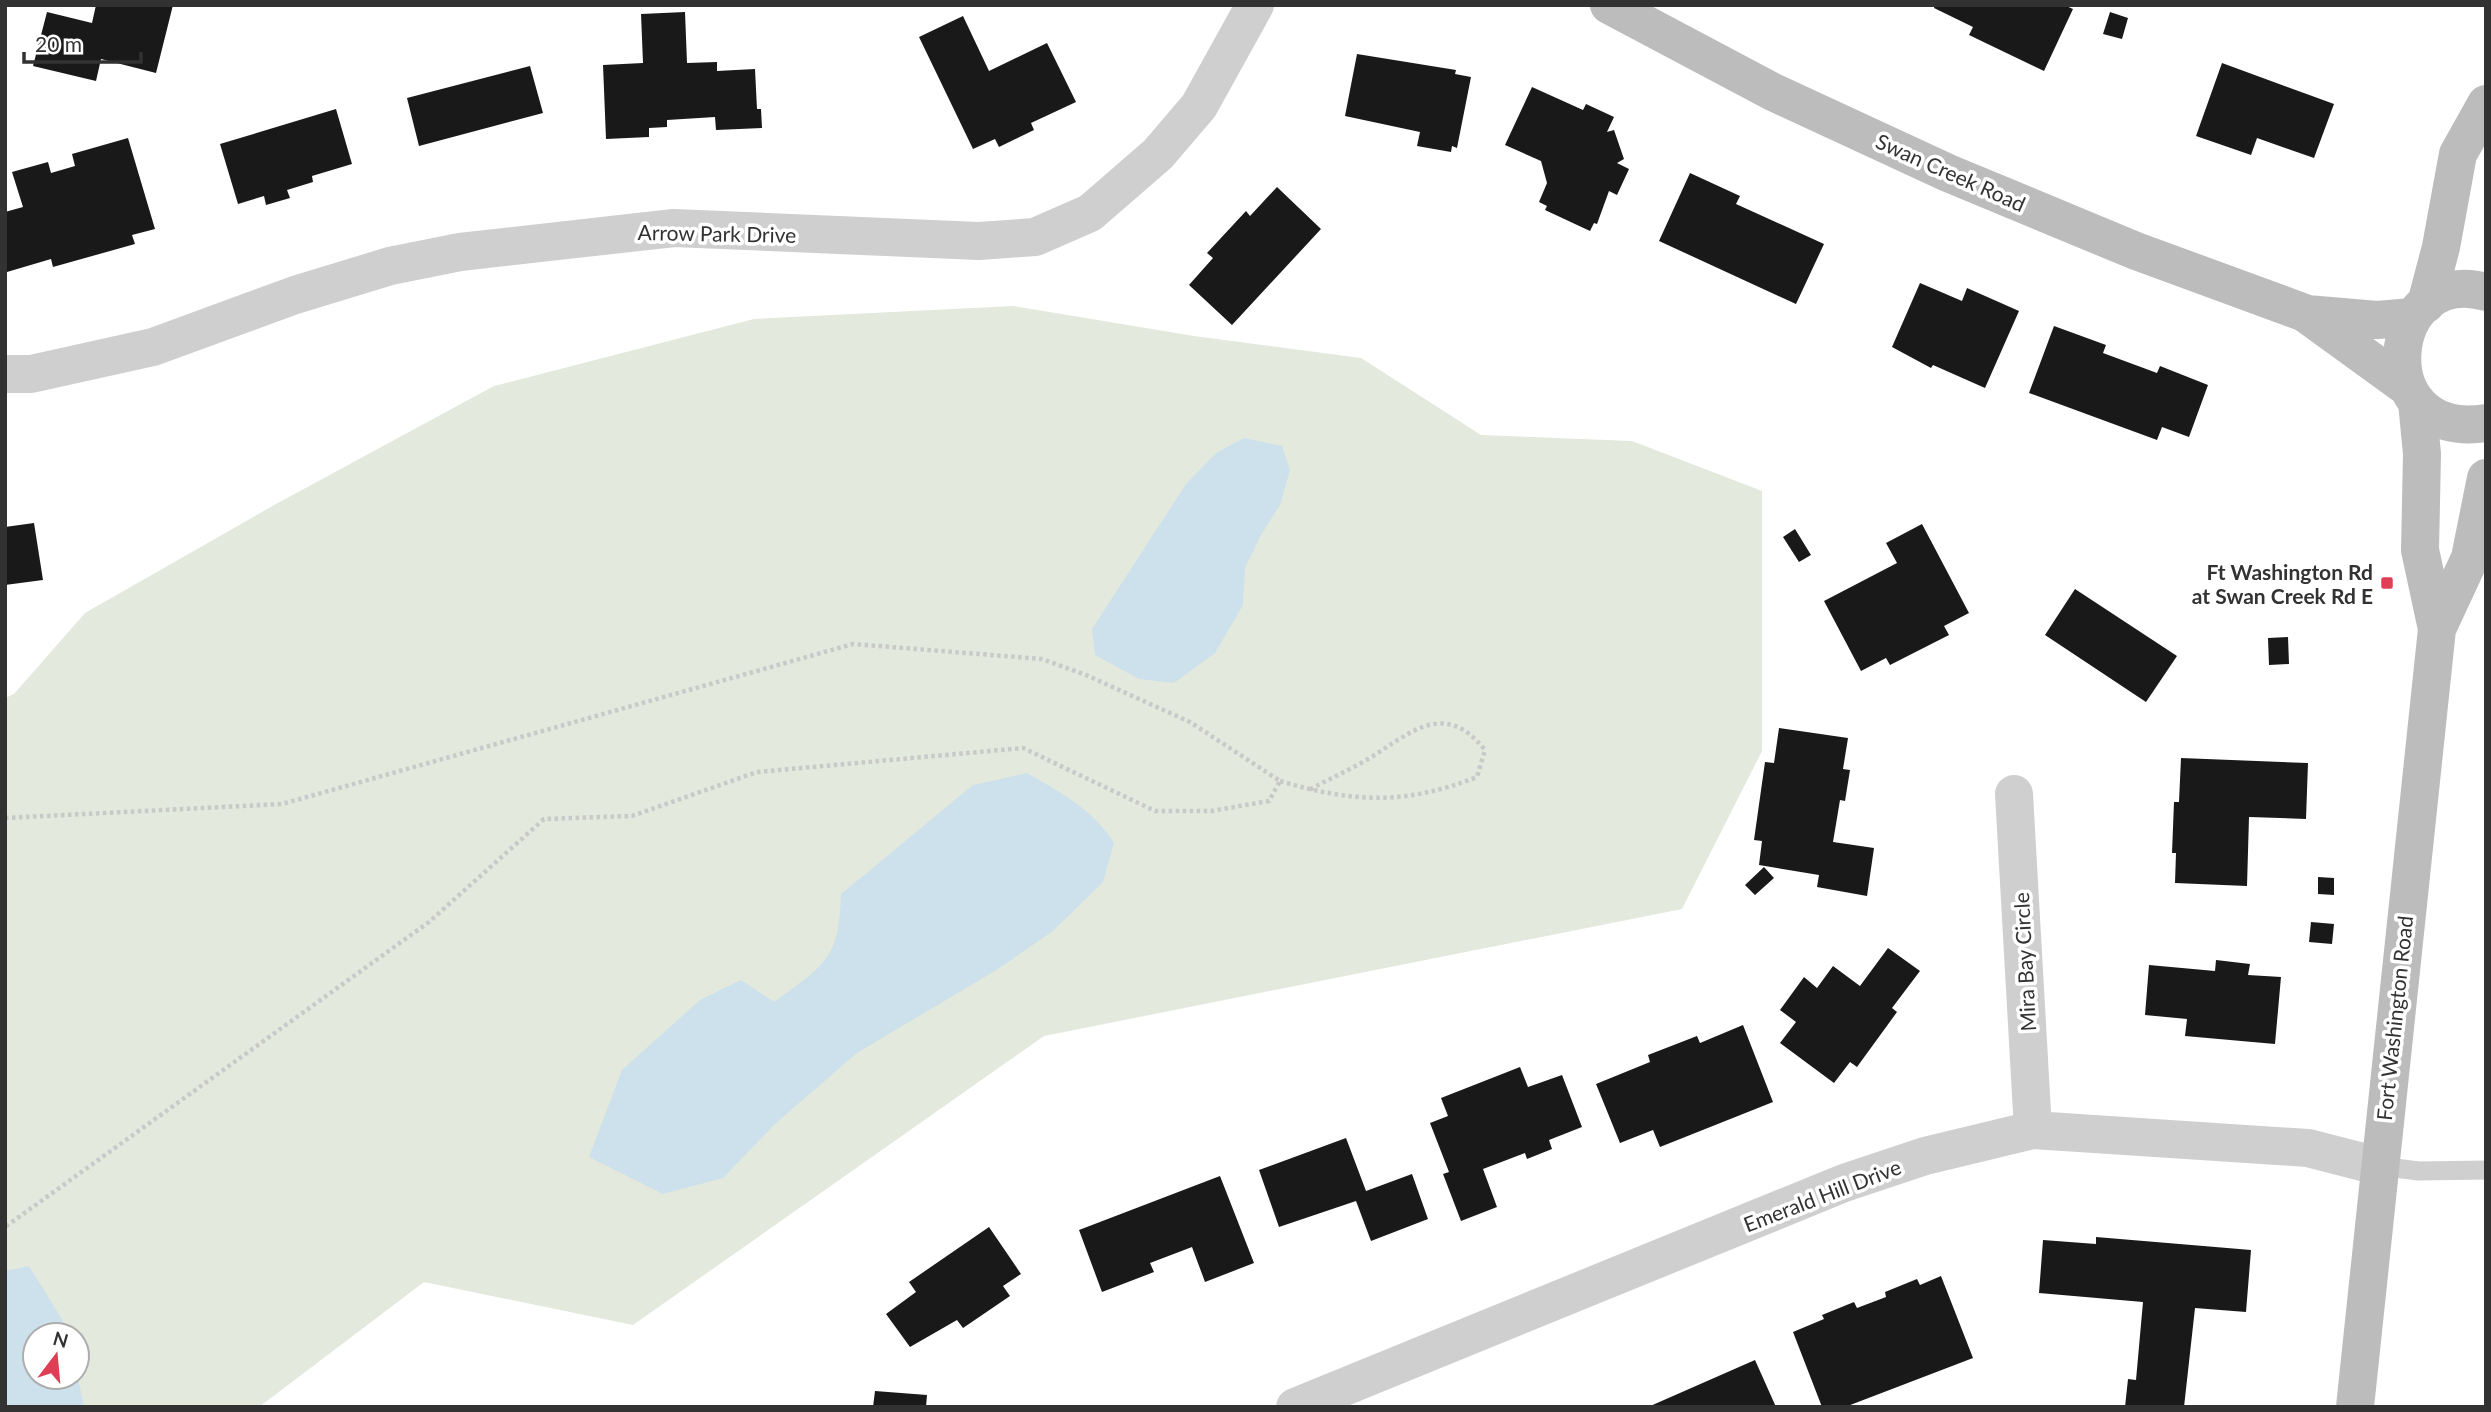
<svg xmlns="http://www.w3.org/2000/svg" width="2491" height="1412" viewBox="0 0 2491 1412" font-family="Lato,sans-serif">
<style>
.green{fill:#e3e9dc;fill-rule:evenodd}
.water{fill:#cce1eb}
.building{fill:#191919}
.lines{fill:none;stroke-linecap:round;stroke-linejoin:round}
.path{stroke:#c9c9c9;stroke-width:4.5;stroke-dasharray:3.5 3.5;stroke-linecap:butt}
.lane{stroke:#cfcfcf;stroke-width:19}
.street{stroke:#cfcfcf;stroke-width:38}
.secondary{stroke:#bcbcbc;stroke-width:38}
.poi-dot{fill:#df3f55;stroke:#fff;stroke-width:2.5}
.labels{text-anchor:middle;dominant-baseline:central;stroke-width:7;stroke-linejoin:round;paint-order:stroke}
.street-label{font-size:21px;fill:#323232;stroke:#fff}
.poi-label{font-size:21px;font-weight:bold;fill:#323232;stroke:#fff;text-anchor:end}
</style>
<rect width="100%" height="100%" fill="#fff"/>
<!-- green -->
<path class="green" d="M1013 306 1194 336 1361 358 1481 435 1632 441 1762 491V751L1682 909 1044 1036 633 1325 424 1282 259 1407H5V698L14 694 85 613 276 504 494 386 754 319ZM35 1335H77V1377H35Z"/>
<!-- water -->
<path class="water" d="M1244 438 1282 446 1290 470 1280 505 1261 535 1245 568 1243 605 1215 653 1174 683 1139 679 1095 655 1092 629 1186 484 1216 453Z
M1027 773C1061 793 1093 809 1114 843L1103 882 1053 931 998 969 857 1053 776 1123 723 1178 663 1194 589 1157 622 1070 700 1000 741 980 774 1002C824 965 839 961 841 894L973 785Z
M29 1266 66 1326 68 1335H35V1377H77V1374L84 1407H5V1271Z"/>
<!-- building -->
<path class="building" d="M96 5H173L156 73 101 59 96 81 33 66 47 12 92 23Z
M1935 5H2064L2073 9 2044 71 1969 35 1973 27 1934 8Z
M685 12 687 63 717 62V71L755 69 757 109H761L762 128 716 130 715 117 667 120V127L649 128V137L606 139 603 65 643 63 641 14Z
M2110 12 2128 18 2122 39 2103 34Z
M963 16 989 71 1047 43 1076 102 1031 123 1034 130 999 147 995 139 973 149 919 37Z
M1357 54 1456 70 1455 74 1471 77 1457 148 1452 146 1451 152 1417 146 1420 132 1345 116Z
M2222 63 2334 104 2314 158 2257 138 2251 155 2196 136Z
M530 66 543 113 419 146 407 98Z
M1532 87 1583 110 1586 104 1614 117 1607 132 1614 130 1624 159 1617 163 1629 169 1617 195 1609 191 1597 224 1594 223 1590 231 1545 210 1547 206 1539 202 1547 183 1541 161 1505 145Z
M336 109 352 164 312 176 313 182 287 190 290 198 266 205 264 196 238 204 220 144Z
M128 138 155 229 132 235 135 244 53 267 51 259 7 272 5 212 23 207 12 172 48 162 51 173 75 166 72 154Z
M1690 173 1740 196 1736 204 1824 244 1796 304 1659 241Z
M1277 187 1321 229 1232 325 1189 285 1213 258 1207 253 1246 211 1250 216Z
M1920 283 1962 301 1967 288 2019 311 1985 388 1933 365 1931 368 1892 347Z
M2054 326 2106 345 2103 353 2157 373 2160 366 2208 385 2189 437 2162 427 2157 440 2029 393Z
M34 523 43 580 5 585V527Z
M1922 524 1969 613 1944 626 1949 635 1890 665 1886 658 1861 671 1824 601 1897 563 1886 543Z
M1795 529 1811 555 1799 562 1783 537Z
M2075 589 2177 656 2146 702 2045 635Z
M2288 637 2289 664 2269 665 2268 638Z
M1779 728 1848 738 1843 769 1850 770 1845 801 1840 800 1833 842 1874 848 1867 896 1817 887 1819 875 1759 865 1762 841 1754 840 1765 762 1774 763Z
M2181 758 2308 763 2306 819 2249 817 2247 886 2175 883 2176 853H2172L2174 802H2179Z
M1764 867 1774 878 1755 895 1745 885Z
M2318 877 2334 878V895L2318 894Z
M2311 922 2334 924 2332 944 2309 942Z
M1888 948 1920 971 1892 1008 1897 1012 1857 1067 1850 1062 1834 1083 1780 1043 1796 1022 1780 1010 1804 977 1817 988 1833 966 1860 986Z
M2216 960 2250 964 2248 975 2281 977 2275 1044 2185 1036 2187 1019 2145 1015 2149 965 2215 971Z
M1743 1025 1773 1102 1660 1147 1653 1130 1620 1143 1596 1084 1650 1062 1648 1055 1697 1036 1700 1043Z
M1520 1067 1528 1087 1562 1075 1582 1127 1549 1140 1552 1149 1527 1159 1525 1153 1483 1169 1497 1207 1461 1221 1443 1174 1449 1172 1430 1123 1448 1116 1441 1098Z
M1346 1138 1366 1191 1412 1174 1428 1219 1371 1241 1356 1201 1279 1227 1259 1170Z
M1220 1176 1254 1263 1205 1282 1192 1247 1150 1263 1154 1272 1102 1292 1079 1230Z
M989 1227 1021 1274 1003 1286 1010 1296 963 1328 957 1320 910 1347 886 1314 916 1292 909 1282Z
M2096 1237 2251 1250 2246 1312 2195 1308 2184 1407H2125L2128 1379 2136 1380 2143 1302 2039 1293 2043 1240 2096 1244Z
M1941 1276 1973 1358 1845 1407H1822L1793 1332 1824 1319 1822 1315 1854 1302 1857 1308 1886 1297 1885 1292 1917 1279 1920 1285Z
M1755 1360 1776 1407H1648Z
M875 1391 927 1395 926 1407H873Z"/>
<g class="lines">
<!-- path -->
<path class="path" d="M1280 781C1354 803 1405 805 1477 777L1485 750C1442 696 1407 737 1363 762 1345 772 1327 780 1309 790
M5 818 282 804 853 644 1042 659 1086 675 1190 722 1280 781 1269 801 1211 811H1155L1023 748 757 772 632 816 544 819 429 922 5 1227"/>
<!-- lane -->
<path class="lane" d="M2378 1166 2419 1171 2486 1170"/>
<!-- street -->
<path class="street" d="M5 374H31L153 347 295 295 390 266 460 252 674 228 979 241 1035 237 1090 213 1158 154 1199 106 1255 5
M2014 794 2033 1130
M1295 1407 1844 1183 1925 1156 2033 1130 2308 1148 2378 1166"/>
<!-- secondary -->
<path class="secondary" d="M1609 5 1773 92 1948 173 2136 251 2305 313 2407 387
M2486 292C2383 263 2366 442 2486 423
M2426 304 2441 247 2458 154 2486 104
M2307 314 2377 320 2413 317
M2437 629 2470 558 2486 478
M2355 1407 2437 629 2420 550 2422 454 2417 402"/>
</g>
<!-- markers -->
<rect class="poi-dot" x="2380" y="576" width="14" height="14" rx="3.5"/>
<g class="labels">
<!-- street labels -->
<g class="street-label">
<text transform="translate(1951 172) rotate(24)">Swan Creek Road</text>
<text transform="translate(717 233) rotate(1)">Arrow Park Drive</text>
<text transform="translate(2024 962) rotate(-93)">Mira Bay Circle</text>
<text transform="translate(2394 1018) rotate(-84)">Fort Washington Road</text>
<text transform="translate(1822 1195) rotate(-21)">Emerald Hill Drive</text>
</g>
<!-- poi labels -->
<g class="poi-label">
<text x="2373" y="571">Ft Washington Rd<tspan x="2373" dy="24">at Swan Creek Rd E</tspan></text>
</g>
</g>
<!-- border -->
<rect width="2491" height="1412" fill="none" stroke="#323232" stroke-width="14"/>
<!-- north arrow -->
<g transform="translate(56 1356) rotate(16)"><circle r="33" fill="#ffffff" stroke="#adadad" stroke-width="2"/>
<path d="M0-5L12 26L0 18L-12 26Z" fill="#df3f55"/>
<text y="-10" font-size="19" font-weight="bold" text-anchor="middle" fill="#323232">N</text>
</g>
<!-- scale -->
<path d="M24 52v10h117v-10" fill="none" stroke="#323232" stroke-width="3.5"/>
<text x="35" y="52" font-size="21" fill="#323232" stroke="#ffffff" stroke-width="5" paint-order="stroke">20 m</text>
</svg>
